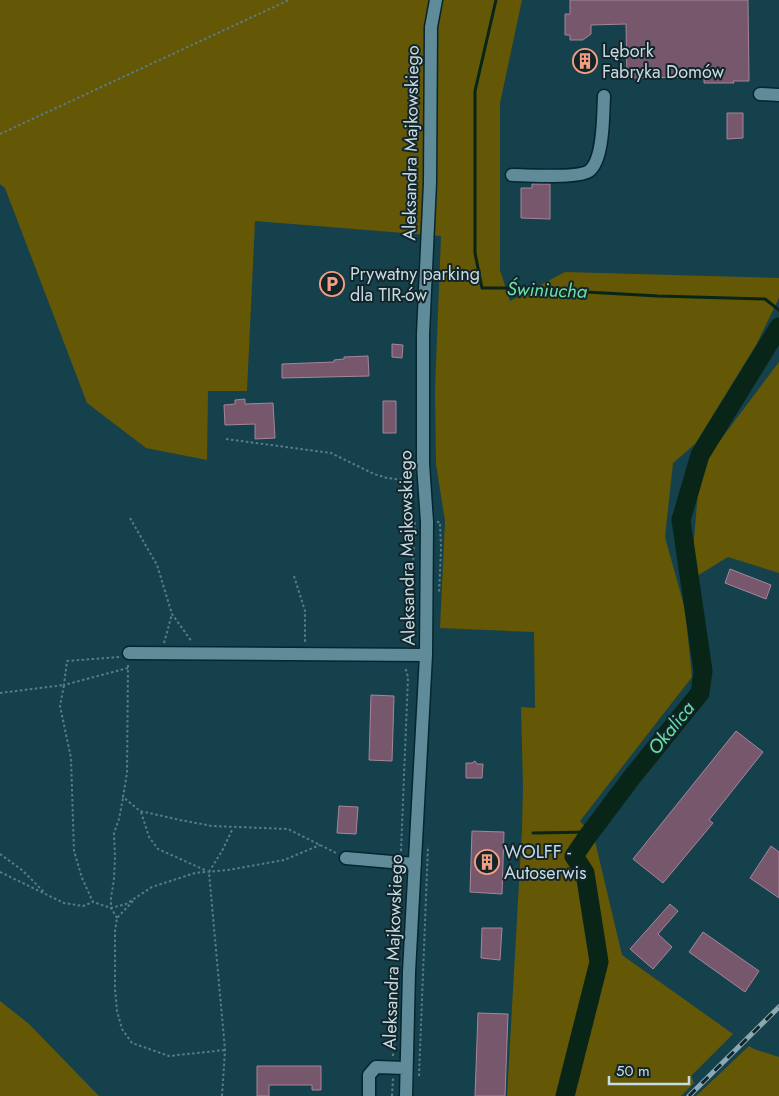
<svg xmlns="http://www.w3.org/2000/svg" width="779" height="1096" viewBox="0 0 779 1096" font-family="Jost,sans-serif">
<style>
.green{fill:#645705}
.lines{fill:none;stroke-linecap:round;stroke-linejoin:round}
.stream{stroke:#082517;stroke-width:3}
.river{stroke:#082517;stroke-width:19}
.building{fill:#77576c;stroke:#a7859b}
.minor-casing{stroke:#04262f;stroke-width:15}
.path{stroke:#597c87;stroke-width:2;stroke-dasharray:2.5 2.5;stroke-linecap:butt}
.minor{stroke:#608b99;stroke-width:12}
.rail-casing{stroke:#8ca9b2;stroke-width:5}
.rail{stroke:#13252a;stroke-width:3;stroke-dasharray:9;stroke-linecap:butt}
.labels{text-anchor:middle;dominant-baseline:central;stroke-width:4;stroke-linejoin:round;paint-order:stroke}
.poi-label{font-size:18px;fill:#c6dce3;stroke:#13252a;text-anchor:start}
.street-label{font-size:18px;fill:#c6dce3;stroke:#13252a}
.water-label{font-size:19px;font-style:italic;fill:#68e2a5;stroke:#13252a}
</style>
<rect width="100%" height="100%" fill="#15414d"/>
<!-- green -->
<path class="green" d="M0 0H522L500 103V270L510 301 565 272 779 278V298L756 345 695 444 673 463 665 537 685 609 692 677 580 821 594 837 622 955 733 1034 691 1076 694 1083 681 1096H507L522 830 523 786 521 707 535 708 534 632 440 628 445 521 436 464 435 390 441 236 255 221 247 391H208L207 460 146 448 87 403 5 188 0 184Z
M779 362V573L728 557 697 576 693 552 700 467Z
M0 1001 29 1024 99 1096H0Z
M749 1046 754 1049 779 1057V1096H696Z"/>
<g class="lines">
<!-- stream -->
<path class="stream" d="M496 0 475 91V253L482 288H514L658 296 765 299 779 310
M533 833 590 832"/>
<!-- river -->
<path class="river" d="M565 1096 599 962 585 873 574 856 587 837 632 777 700 693 703 671 681 520 700 455 779 327"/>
</g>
<!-- building -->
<path class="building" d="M570 0H748L749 81H733L734 83H704V77L627 78 626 24 591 25V34L583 40H570V35H565V14H570Z
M580 53H590V69H580Z
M727 113H743V138L727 139Z
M532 184H550V219L521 218V188H532Z
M392 344 403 345 402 358 392 357Z
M368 356 369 376 282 378V364L334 362V360L344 359V357Z
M245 399V404L273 403 275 438 255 439V424L225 425 224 405 235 404V400Z
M383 401H396V433H383Z
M730 569 771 585 766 599 725 583Z
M371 695 394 696 392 761 369 760Z
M736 731 763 752 709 820 713 823 663 883 633 859Z
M475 761 477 764H483L482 778H466V763H472Z
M339 806 358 807 356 834 337 833Z
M472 831 504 832 502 894 470 892Z
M771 846 779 852V898L750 878Z
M670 904 678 911 658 934 672 947 653 969 630 949Z
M482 928H502L500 960 481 958Z
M703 932 759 971 745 992 689 952Z
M478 1013 508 1014 505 1096H475Z
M257 1066H321V1090H312V1085H269V1096H257Z"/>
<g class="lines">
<defs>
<path id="minor" d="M760 94 779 95
M512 175C529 175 576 179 589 171 604 160 603 114 604 96
M129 653 426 655
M346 858 415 864
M369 1096V1075L376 1067 406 1068
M406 1096 409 972 426 655 427 522 423 464V334L430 183 431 27 436 0"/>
</defs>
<!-- minor casing -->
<use href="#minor" class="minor-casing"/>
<!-- path -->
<path class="path" d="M0 134 289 0
M226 439 331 453 374 474 387 478 412 481
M130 518 157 565 172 614 192 642
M437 522H440L441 549 439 594
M294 576 305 611V642
M164 643 172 614
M406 644 410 629 415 520
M119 657 67 661 64 685 128 668
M128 665 127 773 123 797 140 811 180 820 212 826 288 829 336 853
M0 693 64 685 60 706 71 758 74 851 82 878 93 902 111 908 126 904 152 887 195 873 228 870 284 860 320 845
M141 812 149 837 158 849 207 871
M401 851 408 677 405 667
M0 854 22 870 45 893
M0 872 64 903 83 906 93 902
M133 901 117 918 115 931V989L117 1011 122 1029 132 1043 169 1056 225 1050
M117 918 111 908V898L114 879 115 857 114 833 119 819 123 798
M397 956 400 874
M393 1056 396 988
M419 1076 428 846
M222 1096 225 1050 209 872 222 851 233 828
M392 1096 393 1078"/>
<!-- minor -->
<use href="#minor" class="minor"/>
<defs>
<path id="rail" d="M689 1096 779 1007"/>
</defs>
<!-- rail casing -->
<use href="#rail" class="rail-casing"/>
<!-- rail -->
<use href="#rail" class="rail"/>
</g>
<!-- icons -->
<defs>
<symbol id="building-ring" viewBox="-11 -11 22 22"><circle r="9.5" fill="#13252a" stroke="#f39f83" stroke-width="1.5"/><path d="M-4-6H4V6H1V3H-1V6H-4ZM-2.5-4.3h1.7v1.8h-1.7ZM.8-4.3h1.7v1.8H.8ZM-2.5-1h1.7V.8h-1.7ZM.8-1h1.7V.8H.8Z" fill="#f39f83"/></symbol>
<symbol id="parking-ring" viewBox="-11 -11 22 22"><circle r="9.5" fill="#13252a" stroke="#f39f83" stroke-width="1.5"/><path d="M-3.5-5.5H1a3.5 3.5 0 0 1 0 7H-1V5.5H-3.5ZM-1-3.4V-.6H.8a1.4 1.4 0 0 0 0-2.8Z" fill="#f39f83"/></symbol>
</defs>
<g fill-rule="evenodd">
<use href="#building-ring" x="571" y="47" width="28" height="28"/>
<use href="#parking-ring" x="318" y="270" width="28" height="28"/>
<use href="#building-ring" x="473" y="848" width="28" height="28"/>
</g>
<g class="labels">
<!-- poi labels -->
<g class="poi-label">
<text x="602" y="51">Lębork<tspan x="602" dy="21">Fabryka Domów</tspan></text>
<text x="350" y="274">Prywatny parking<tspan x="350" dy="21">dla TIR-ów</tspan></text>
<text x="504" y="852">WOLFF -<tspan x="504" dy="21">Autoserwis</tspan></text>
</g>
<!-- street labels -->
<g class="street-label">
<text transform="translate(411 143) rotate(-89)">Aleksandra Majkowskiego</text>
<text transform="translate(407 548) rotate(-91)">Aleksandra Majkowskiego</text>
<text transform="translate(393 952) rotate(-88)">Aleksandra Majkowskiego</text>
</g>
<!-- water labels -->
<g class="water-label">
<text transform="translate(547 290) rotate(2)">Świniucha</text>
<text transform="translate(671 728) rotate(-51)">Okalica</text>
</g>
</g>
<!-- scale -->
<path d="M609 1076v8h80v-8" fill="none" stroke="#c6dce3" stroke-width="2.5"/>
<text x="616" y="1076" font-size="15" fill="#c6dce3" stroke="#13252a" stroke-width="4" paint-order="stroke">50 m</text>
</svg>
